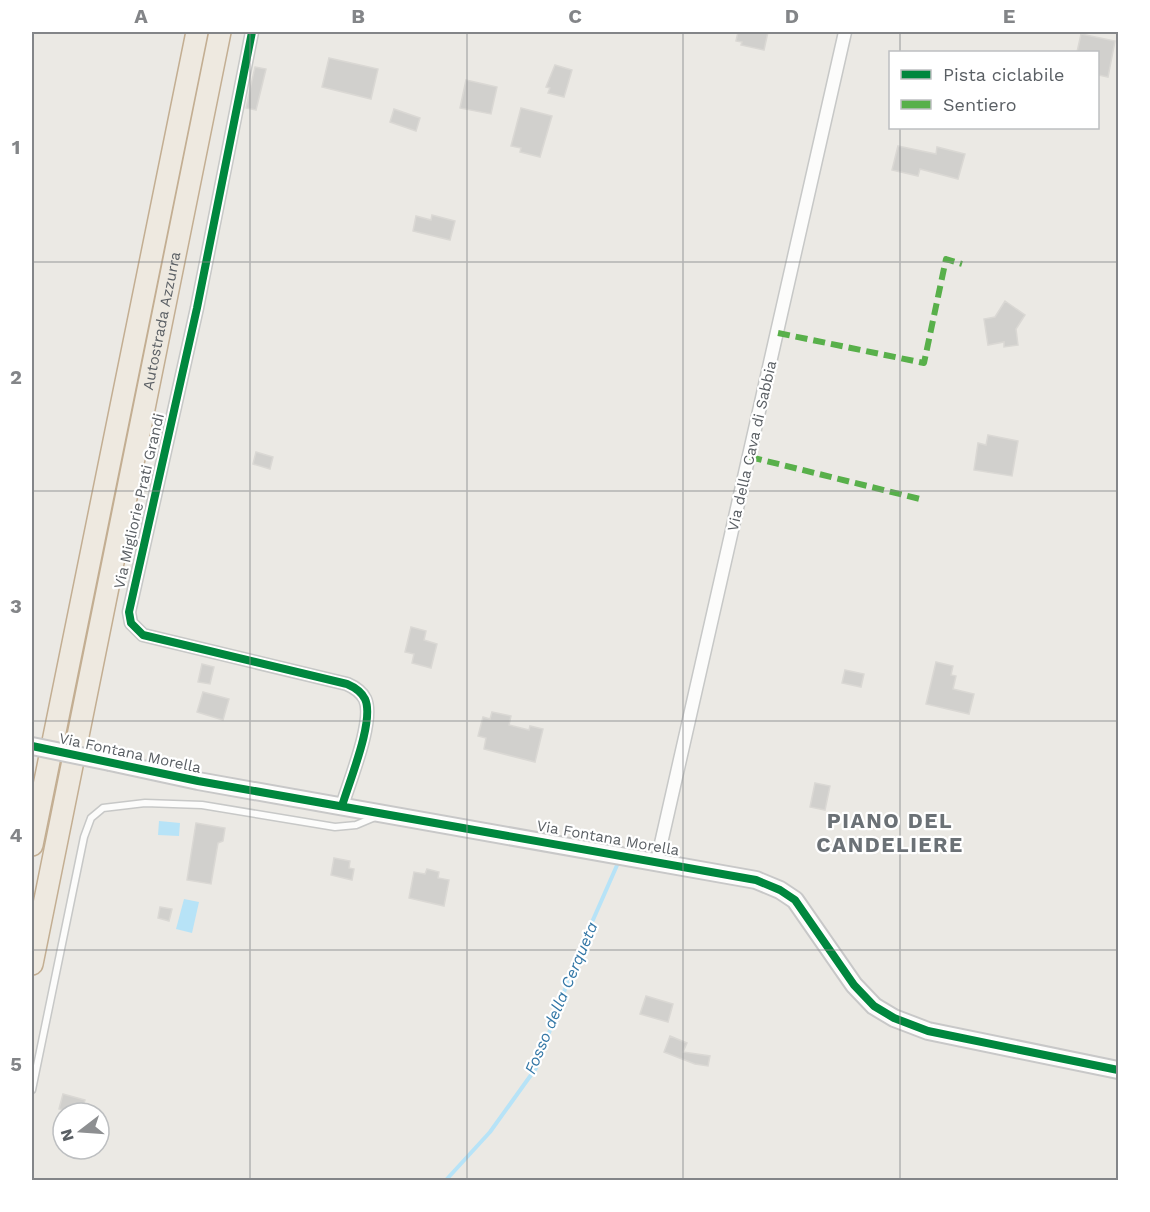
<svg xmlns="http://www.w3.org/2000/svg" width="1150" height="1212" viewBox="0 0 1150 1212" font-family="'Work Sans',sans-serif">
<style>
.water{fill:#b7e3f7}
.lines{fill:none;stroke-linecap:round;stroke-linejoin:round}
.stream{stroke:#b7e3f7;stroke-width:4}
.building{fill:#d1d0cd;stroke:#dad8d4;stroke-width:1.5}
.lane-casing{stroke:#c7c8c7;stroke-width:9}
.street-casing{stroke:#c7c8c7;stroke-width:15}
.secondary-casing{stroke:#c8c8c8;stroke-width:20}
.highway-casing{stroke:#c3ae92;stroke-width:24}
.lane{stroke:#fcfcfb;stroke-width:6}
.street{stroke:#fcfcfb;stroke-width:12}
.secondary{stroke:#fcfcfb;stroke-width:16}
.highway{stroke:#eee9e0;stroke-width:21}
.secondary-bridge-casing{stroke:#c8c8c8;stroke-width:20;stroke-linecap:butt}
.secondary-bridge{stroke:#fcfcfb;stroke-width:16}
.quiet{stroke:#58b04a;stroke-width:6;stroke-dasharray:12 6;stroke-linecap:butt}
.cycleway-casing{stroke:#fff;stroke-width:11}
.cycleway{stroke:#00873e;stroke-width:8}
.grid{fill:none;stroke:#838588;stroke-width:1.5;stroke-opacity:0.55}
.labels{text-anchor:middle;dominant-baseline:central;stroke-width:4.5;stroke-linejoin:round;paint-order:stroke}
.street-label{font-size:15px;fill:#5a5f64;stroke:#fff}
.water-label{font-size:16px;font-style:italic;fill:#3377a6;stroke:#fff}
.district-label{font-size:21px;font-weight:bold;letter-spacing:1.5px;fill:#6b7176;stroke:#fff}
.neatline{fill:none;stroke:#838588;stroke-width:2}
.grid-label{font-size:20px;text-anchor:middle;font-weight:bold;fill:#838588}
</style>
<rect width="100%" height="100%" fill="#ebe9e4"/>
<!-- water -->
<path class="water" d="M159 821 180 823 179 836 158 835Z
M184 899 199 902 192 933 176 929Z"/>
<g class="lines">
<!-- stream -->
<path class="stream" d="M446 1180 490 1132 536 1068 578 954 618 863"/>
</g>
<!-- building -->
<path class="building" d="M738 32H768L764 50 741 45 742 42 736 41Z
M1081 34 1115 41 1108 77 1098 75V52H1077Z
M329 58 378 69 371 99 322 87Z
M555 65 572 70 564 97 548 93 550 88 546 87Z
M255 67 266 69 256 110 246 108Z
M466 80 497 87 491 114 460 108Z
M521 108 552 116 540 157 520 152 521 148 511 146Z
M394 109 420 118 416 131 390 122Z
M898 146 936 154 937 147 965 154 958 179 920 169 918 176 892 170Z
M432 215 455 221 450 240 413 231 416 216 431 220Z
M1005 301 1025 315 1016 329 1018 345 1004 347V342L988 345 984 319 995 317Z
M988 435 1018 441 1012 476 974 470 978 443 986 445Z
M256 452 273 457 270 469 253 464Z
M411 627 426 631 424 640 437 644 431 668 412 663 414 654 405 652Z
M936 662 953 666 951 675 956 676 953 689 974 694 969 714 926 704Z
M202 664 214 667 210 684 198 682Z
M845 670 864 674 861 687 842 683Z
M203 692 229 699 223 720 197 712Z
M492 712 511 716 509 725 529 730 530 726 543 729 535 762 484 749 486 738 478 736 483 717 490 719Z
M815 783 830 786 825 810 810 807Z
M196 823 225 828 223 841 218 843 211 884 187 880Z
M334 858 350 861 349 868 354 869 352 880 331 875Z
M427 869 439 872 438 878 449 880 444 906 409 898 414 872 425 874Z
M160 907 172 909 169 921 158 918Z
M646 996 673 1004 668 1022 640 1014Z
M670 1036 687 1043 683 1052 710 1056 708 1066 695 1064 664 1052Z
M63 1094 85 1100 81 1113 59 1109Z"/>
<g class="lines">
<defs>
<path id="lane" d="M32 1090 84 837 91 818 103 808 145 803 202 805 335 827 356 825 375 817"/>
<path id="street" d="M252 32 197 308 129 612 131 623 143 635 347 684C354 687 361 691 365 699 375 720 349 782 342 806
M657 861 845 32"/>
<path id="secondary" d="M110 762 198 781 756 880 780 890 795 900 854 985 874 1006 894 1018 928 1031 1118 1070"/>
<g id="highway">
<path d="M32 845 197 32"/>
<path id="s1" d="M32 964 220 32"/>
</g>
</defs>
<!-- lane casing -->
<use href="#lane" class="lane-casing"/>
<!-- street casing -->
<use href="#street" class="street-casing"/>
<!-- secondary casing -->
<use href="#secondary" class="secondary-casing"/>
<!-- highway casing -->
<use href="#highway" class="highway-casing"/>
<!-- lane -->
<use href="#lane" class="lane"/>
<!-- street -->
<use href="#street" class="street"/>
<!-- secondary -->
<use href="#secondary" class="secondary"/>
<!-- highway -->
<use href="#highway" class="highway"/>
<defs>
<path id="secondary-bridge" d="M32 746 110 762"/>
</defs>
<!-- secondary-bridge casing -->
<use href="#secondary-bridge" class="secondary-bridge-casing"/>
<!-- secondary-bridge -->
<use href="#secondary-bridge" class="secondary-bridge"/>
<!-- quiet -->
<path class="quiet" d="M778 333 924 363 946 259 962 264
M750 457 920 499"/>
<defs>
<path id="cycleway" d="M252 32 197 308 129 612 131 623 143 635 347 684C354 687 361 691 365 699 375 720 349 782 342 806
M32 746 198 781 756 880 780 890 795 900 854 985 874 1006 894 1018 928 1031 1118 1070"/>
</defs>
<!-- cycleway casing -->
<use href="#cycleway" class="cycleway-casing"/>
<!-- cycleway -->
<use href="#cycleway" class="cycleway"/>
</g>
<!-- grid -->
<path class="grid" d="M250 32V1180M467 32V1180M683 32V1180M900 32V52M900 128V1180M32 262H1118M32 491H1118M32 721H1118M32 950H1118"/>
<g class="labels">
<!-- street labels -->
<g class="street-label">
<text stroke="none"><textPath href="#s1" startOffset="656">Autostrada Azzurra</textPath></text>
<text transform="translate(752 446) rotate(-77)">Via della Cava di Sabbia</text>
<text transform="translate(139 501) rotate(-77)">Via Migliorie Prati Grandi</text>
<text transform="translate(130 753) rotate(12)">Via Fontana Morella</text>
<text transform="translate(608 838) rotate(10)">Via Fontana Morella</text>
</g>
<!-- water labels -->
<g class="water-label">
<text transform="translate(561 998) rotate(-67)">Fosso della Cerqueta</text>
</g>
<!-- district labels -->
<g class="district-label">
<text x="890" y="820">PIANO DEL<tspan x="890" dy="24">CANDELIERE</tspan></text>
</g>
</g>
<!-- border -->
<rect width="1150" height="1212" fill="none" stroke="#ffffff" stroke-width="66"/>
<!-- legend -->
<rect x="889" y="51" width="210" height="78" fill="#ffffff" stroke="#bdbfc1" stroke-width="1.5"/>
<rect x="901" y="70" width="30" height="9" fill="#00873e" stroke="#bdbfc1" stroke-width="1.5"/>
<text x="943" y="81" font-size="18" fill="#5a5f64">Pista ciclabile</text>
<rect x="901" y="100" width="30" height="9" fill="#58b04a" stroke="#bdbfc1" stroke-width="1.5"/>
<text x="943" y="111" font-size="18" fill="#5a5f64">Sentiero</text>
<!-- north arrow -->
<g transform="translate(81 1131) rotate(253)"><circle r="28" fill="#ffffff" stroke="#bdbfc1" stroke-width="1.5"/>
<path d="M0-4.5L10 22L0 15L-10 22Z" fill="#8d8f91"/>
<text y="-9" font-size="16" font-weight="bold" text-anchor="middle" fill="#5a5f64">N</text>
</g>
<rect x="33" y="33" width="1084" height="1146" class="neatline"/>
<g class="grid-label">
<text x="141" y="23">A</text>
<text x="358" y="23">B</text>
<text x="575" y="23">C</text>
<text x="792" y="23">D</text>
<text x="1009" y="23">E</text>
<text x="16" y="154">1</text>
<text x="16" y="384">2</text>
<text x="16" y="613">3</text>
<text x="16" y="842">4</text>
<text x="16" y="1071">5</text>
</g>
</svg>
